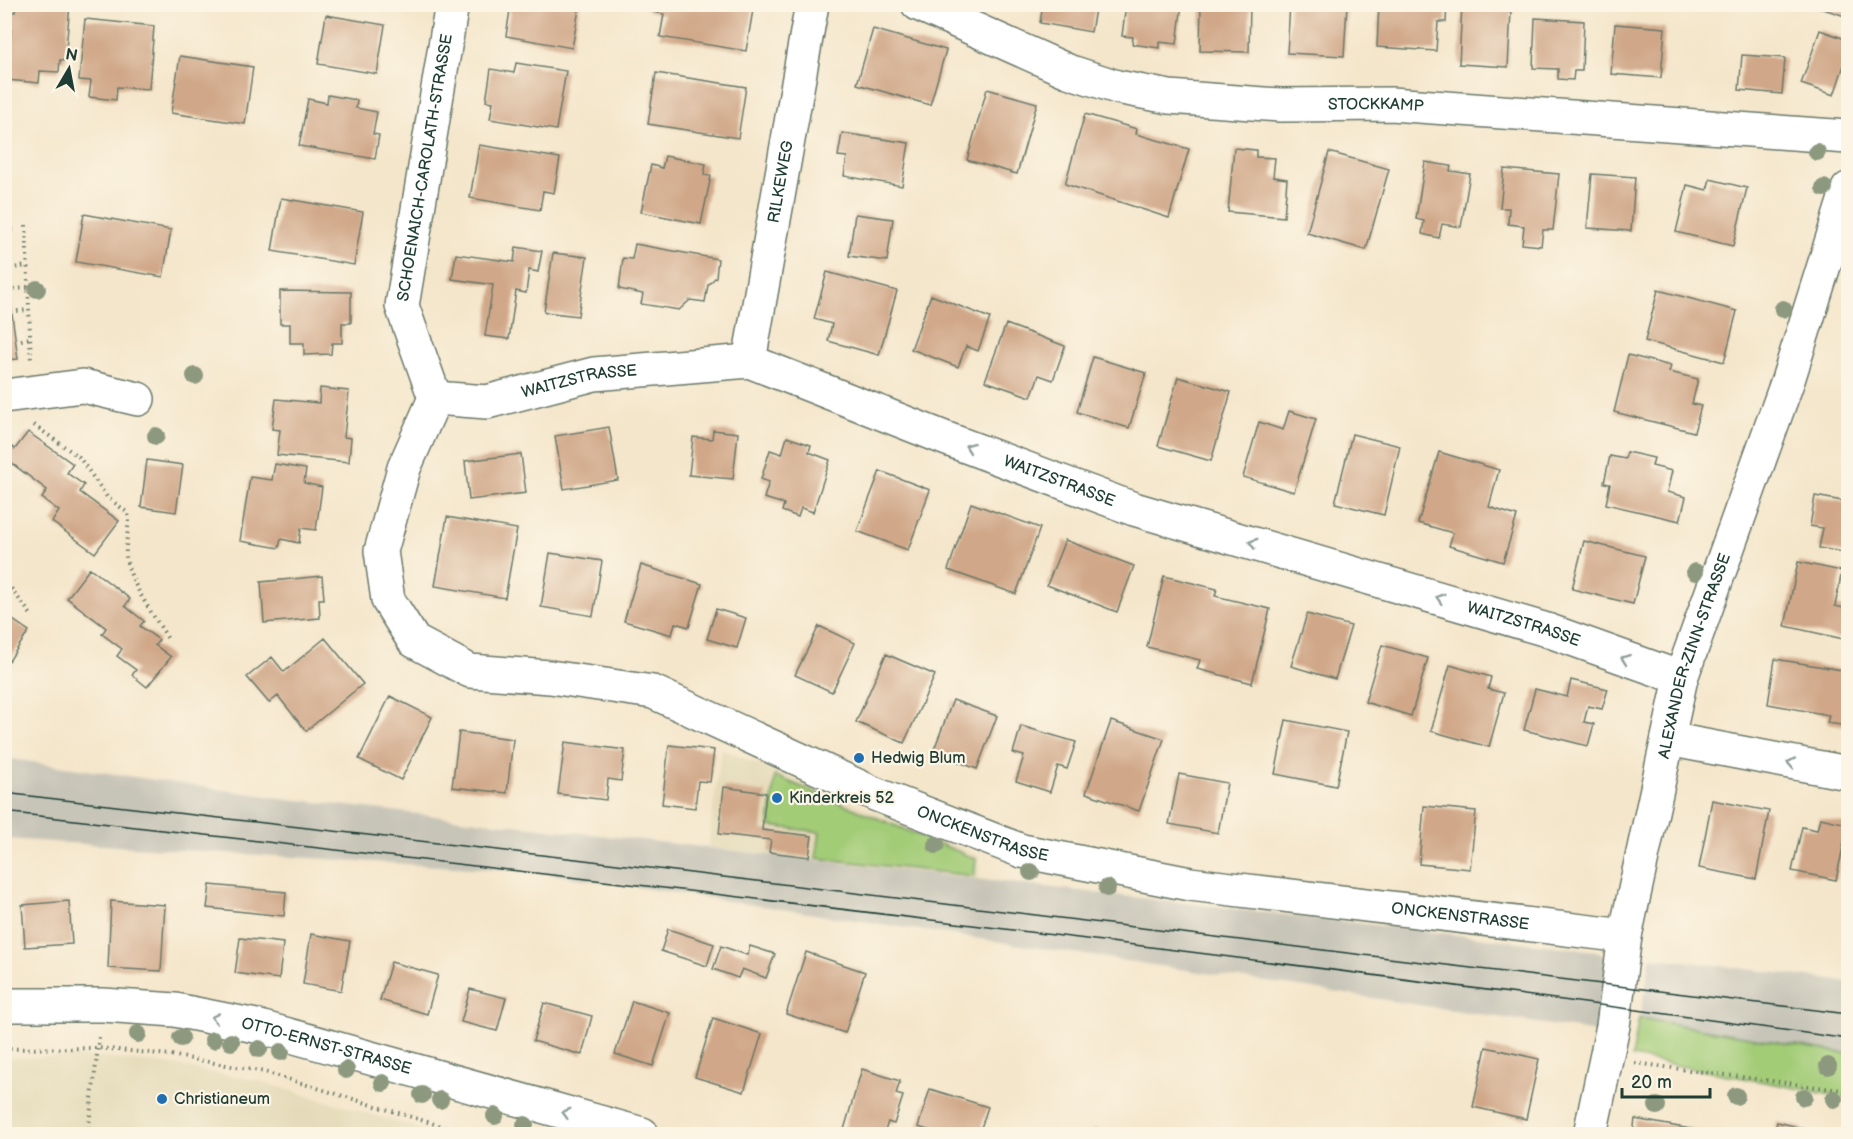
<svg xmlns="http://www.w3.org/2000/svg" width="1853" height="1139" viewBox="0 0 1853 1139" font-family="'Balsamiq Sans',sans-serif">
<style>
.built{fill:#e5dbba}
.industrial{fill:#c7c5b8}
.green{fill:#a3cc77;stroke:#618456;stroke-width:1.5}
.building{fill:#d0a788}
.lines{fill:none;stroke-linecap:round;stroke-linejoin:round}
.street-casing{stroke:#6a7869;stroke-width:36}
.path{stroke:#6a7869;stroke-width:4;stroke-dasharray:1.5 4.5;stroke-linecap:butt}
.street{stroke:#fff;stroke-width:33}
.tram{stroke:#1f3d34;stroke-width:1.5}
.tree{fill:#8d997f}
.oneway{stroke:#8f9e9a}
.poi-dot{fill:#1f6fb2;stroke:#fcf5e5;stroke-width:2}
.labels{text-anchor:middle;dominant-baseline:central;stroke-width:4.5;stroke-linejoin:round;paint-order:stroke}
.street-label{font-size:16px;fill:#1f3d34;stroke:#fcf5e5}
.poi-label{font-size:16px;fill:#1f3d34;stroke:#fcf5e5;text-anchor:start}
</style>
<rect width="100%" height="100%" fill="#fcf5e5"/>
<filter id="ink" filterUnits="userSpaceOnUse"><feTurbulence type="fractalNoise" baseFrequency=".0167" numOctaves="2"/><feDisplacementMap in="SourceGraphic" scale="12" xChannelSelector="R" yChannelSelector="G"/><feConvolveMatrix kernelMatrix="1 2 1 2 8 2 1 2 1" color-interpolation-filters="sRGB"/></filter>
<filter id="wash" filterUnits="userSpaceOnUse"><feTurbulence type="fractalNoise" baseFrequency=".008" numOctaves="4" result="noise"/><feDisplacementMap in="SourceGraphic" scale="24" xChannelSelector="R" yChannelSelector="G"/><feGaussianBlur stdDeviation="1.35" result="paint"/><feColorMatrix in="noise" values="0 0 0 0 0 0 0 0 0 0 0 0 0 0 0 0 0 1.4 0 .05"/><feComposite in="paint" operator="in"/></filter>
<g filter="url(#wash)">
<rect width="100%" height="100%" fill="#f4e6cb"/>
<!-- built -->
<path class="built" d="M721 749 980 856 978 880 708 847Z
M85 1056 167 1064 259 1081 437 1134H5V1058Z"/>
<!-- industrial -->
<path class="industrial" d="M4 758 272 797 1596 951 1610 958 1597 1032 536 872 5 839Z
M1651 957 1848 982V1054L1640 1018Z"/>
<!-- green -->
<path class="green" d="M775 776 976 859 974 876 816 858 820 832 769 826Z
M1639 1018 1848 1054V1098L1632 1057Z"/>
<g id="blocks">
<!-- building -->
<path class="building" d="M16 4H70L65 61 60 60 59 72 40 71 39 83 7 80 11 29H4V11L15 12Z
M511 4H580L572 48 506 36Z
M649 4H754L746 51 660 37 664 14 648 11Z
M1043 4H1096L1091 32 1040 23Z
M1126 4H1182L1177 44 1159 42V48L1132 44 1133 37 1122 36Z
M1201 4H1250L1249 52 1200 51Z
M1290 4H1347L1344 56 1287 53Z
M1379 4H1447L1446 22H1438L1436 51 1377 47Z
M1462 4H1491L1490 10 1511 11 1508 67 1459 64Z
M1811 4H1848V17L1811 5Z
M326 15 385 25 377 74 318 64Z
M1535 18 1584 21 1582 71H1574L1573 80 1558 79V69L1533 68Z
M85 19 154 26 149 89 117 87 116 100 89 97 91 81 79 80Z
M1615 24 1665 28 1661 78 1611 74Z
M873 29 946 50 930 105 857 84Z
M1820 30 1848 40V53L1834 95 1801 84Z
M1742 55 1785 58 1782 94 1739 90Z
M180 56 253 67 245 124 171 113Z
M516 63 566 71 556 130 490 119 493 102 486 101 491 69 514 73Z
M656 73 746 87 738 138 648 124Z
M987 89 1037 103 1017 174 967 160Z
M328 95 357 100 356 108 377 112 373 134 379 135 375 159 299 146 308 99 327 103Z
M1085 114 1137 129 1136 134 1189 149 1169 218 1065 184Z
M842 133 909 143 902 186 844 176 847 157 838 156Z
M479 145 560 158 554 193 543 191 540 210 470 198Z
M1234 148 1256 150V157L1275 158 1273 177 1287 179 1284 217 1228 212Z
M1329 152 1389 169 1366 250 1307 233Z
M665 156 706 164 704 175 711 176 701 224 641 212 651 165 662 168Z
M1425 162 1451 166 1450 171 1470 174 1461 227 1442 224 1439 238 1422 234 1424 221 1416 219Z
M1504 169 1559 174 1553 230H1543L1541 246 1522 244 1524 226 1508 224 1509 208H1500Z
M6 170 12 231 4 232V171Z
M1592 174 1635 177 1631 231 1587 228Z
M1710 179 1747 188 1733 246 1676 232 1687 185 1707 190Z
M281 198 363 212 354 265 272 251Z
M84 214 171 230 163 277 76 262Z
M855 214 893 219 887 261 849 256Z
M635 244 718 259 716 277 708 285 705 302 690 300 679 310 641 304 643 294 619 289 623 258 632 259Z
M516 247 542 251 538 272 529 270 526 293 516 291 509 339 485 336 493 285 452 279 456 254 514 262Z
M553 253 587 257 578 316 544 312Z
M827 272 897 291 879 355 828 341 832 324 814 319Z
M1658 290 1737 311 1724 362 1645 341Z
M280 291 351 292V323H342V343H332L331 354 304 355V343H290V324H280Z
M4 292H9L18 359 4 360Z
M931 295 990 318 978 351 966 346 958 367 911 349Z
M1006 324 1065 346 1053 380 1039 375 1031 397 985 381Z
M1628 355 1671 366 1669 372 1698 379 1692 404 1701 406 1694 432 1614 412Z
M1093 357 1146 373 1129 428 1077 412Z
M1178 377 1231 392 1211 461 1158 446Z
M320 388 349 391 344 437 351 438 349 462 277 455 280 430 272 429 276 399 319 403Z
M1289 411 1316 419 1294 492 1243 477 1259 422 1283 430Z
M609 427 618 480 564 489 555 436Z
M713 430 738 433 733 479 689 475 693 437 712 439Z
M28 432 73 464 67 473 84 485 80 492 119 521 95 553 52 522 59 511 42 498 47 490 10 462 4 466V442L15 449Z
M1352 434 1400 446 1384 515 1335 503Z
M787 437 811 445 809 452 830 460 813 512 801 508 798 517 782 511 784 504 764 498 769 482 761 479 770 450 782 454Z
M1439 452 1499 470 1489 507 1517 516 1503 562 1449 546 1453 533 1418 523Z
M1627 452 1654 458 1652 466 1672 471 1667 492 1686 497 1680 521 1606 504 1610 484 1604 483 1610 456 1625 459Z
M521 454 526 493 469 500 465 461Z
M147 460 183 465 176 512 141 507Z
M275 464 306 469 304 483 322 487 316 530 301 528 299 543 281 539 279 548 240 541 250 477 272 480Z
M880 471 930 490 908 550 857 531Z
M1815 496 1848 502V553L1819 548 1823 528 1810 526Z
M971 503 1040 528 1016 594 948 570Z
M447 517 517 529 505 598 435 586Z
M1065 540 1134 566 1117 612 1047 585Z
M1584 541 1645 556 1633 604 1572 589Z
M550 553 602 561 593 616 541 607Z
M1798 562 1842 571 1835 606 1848 609V640L1785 626Z
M641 565 702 584 689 627 675 623 672 635 624 621Z
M90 568 130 599 125 606 144 621 140 626 159 640 155 645 171 657 147 687 132 675 136 670 117 656 122 649 102 634 106 628 67 598Z
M322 576 324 599H319L320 618 264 623 261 582Z
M1164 576 1217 589 1215 596 1270 609 1252 683 1197 669 1200 660 1147 647Z
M716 609 746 618 737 648 707 639Z
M4 614 29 631 9 661 4 657Z
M1307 614 1351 626 1335 679 1291 666Z
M819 626 855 643 832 692 795 675Z
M325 638 363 684 306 731 278 696 269 703 247 677 272 657 284 672Z
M1382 645 1428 658 1411 716 1365 702Z
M886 654 935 675 904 743 856 722Z
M1775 659 1848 671V726L1827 723 1829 715 1768 704Z
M1450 665 1491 677 1488 689 1504 693 1489 747 1431 731Z
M1571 680 1608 689 1602 709 1588 706 1584 722 1594 724 1588 746 1524 730 1535 689 1567 697Z
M390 696 432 717 401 780 359 759Z
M953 700 997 716 977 769 933 752Z
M1286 720 1347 732 1336 786 1275 774Z
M1111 721 1164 739 1139 811 1086 793Z
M1021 726 1076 742 1067 769 1058 766 1050 792 1016 781 1024 756 1013 753Z
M459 732 513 739 507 793 452 787Z
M565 742 625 750 621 781 608 779 606 800 558 794Z
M669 745 714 750 710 782 698 781 695 808 662 804Z
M1179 774 1227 783 1218 833 1169 824Z
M724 787 766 793 762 830 812 836 809 857 769 852 771 840 719 834Z
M1712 800 1769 811 1756 879 1699 868Z
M1424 806 1476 811 1470 869 1419 864Z
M1820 818 1848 824 1836 880 1792 871 1802 827 1817 830Z
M210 885 286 892 284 916 207 908Z
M69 901 72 944 25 947 22 905Z
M111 901 165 905 161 971 108 968Z
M668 929 714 944 707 966 661 951Z
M311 934 350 941 341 991 303 984Z
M240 938 283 943 279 979 235 973Z
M721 946 747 955 750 946 775 954 766 978 742 969 738 978 713 969Z
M806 952 865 972 845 1033 786 1014Z
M391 962 438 975 427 1014 380 1000Z
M470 989 506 998 497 1031 461 1022Z
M632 1001 670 1013 653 1066 615 1054Z
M544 1003 592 1016 582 1055 533 1041Z
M713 1018 762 1034 744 1092 695 1077Z
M1486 1047 1539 1059 1526 1119 1473 1107Z
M862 1069 900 1081 896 1094 903 1096 894 1124 888 1122 884 1134 843 1133Z
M930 1089 988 1107 979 1134H941L918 1127Z
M1635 1119 1712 1133V1134H1633Z
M1777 1122 1803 1128 1801 1134H1774Z
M1094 1129 1110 1134H1092Z"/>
</g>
</g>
<g filter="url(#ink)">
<use href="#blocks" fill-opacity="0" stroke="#6a7869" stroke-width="1.5"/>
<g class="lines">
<defs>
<g id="street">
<path id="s1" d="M918 4 1068 71 1117 87 1169 97 1280 105 1391 104 1848 137"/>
<path id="s2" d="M749 361 812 4"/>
<path d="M4 396 83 386 138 399"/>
<path id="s3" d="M435 398 404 468 381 551 388 600 414 641 470 671 550 677 653 692 875 794 1022 851 1190 884 1625 936"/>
<path id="s4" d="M435 398 487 402 594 374 749 361 947 439 1134 509 1547 630 1681 678"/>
<path id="s5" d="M435 398 402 306 452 4"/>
<path d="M1668 739 1848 773"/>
<path id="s6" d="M4 1005H103L175 1010 256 1026 642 1134"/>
<path id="s7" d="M1590 1134 1613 1026 1625 936 1681 678 1788 380 1848 189"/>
</g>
</defs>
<!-- street casing -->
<use href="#street" class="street-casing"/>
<!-- path -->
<path class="path" d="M26 225 31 362
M4 269 27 266
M14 289 28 288
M17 311 29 310
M21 340 31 338
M34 425 79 457 107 497 128 513C130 527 125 541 126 555 127 580 156 618 169 641
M4 579 32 616
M4 1049 98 1048 170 1055 265 1072 467 1134
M1635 1063 1848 1091
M88 1134 99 1037"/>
<!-- street -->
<use href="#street" class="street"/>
<!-- tram -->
<path class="tram" d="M4 793 576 859 1848 1014
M4 812C620 882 1235 953 1848 1039"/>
</g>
<!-- trees -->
<g class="tree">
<circle cx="1817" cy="152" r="9"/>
<circle cx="1824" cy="188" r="9"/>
<circle cx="37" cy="289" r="9"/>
<circle cx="1783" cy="309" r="9"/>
<circle cx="195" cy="376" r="9"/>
<circle cx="156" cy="436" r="9"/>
<circle cx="1695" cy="572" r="9"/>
<circle cx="936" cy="845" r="9"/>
<circle cx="1031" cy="872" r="9"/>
<circle cx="1107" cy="888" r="9"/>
<circle cx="138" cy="1034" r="9"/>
<circle cx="181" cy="1038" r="9"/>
<circle cx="213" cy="1040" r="9"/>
<circle cx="231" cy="1042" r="9"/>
<circle cx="259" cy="1049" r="9"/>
<circle cx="281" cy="1052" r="9"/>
<circle cx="1828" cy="1066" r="9"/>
<circle cx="346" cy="1070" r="9"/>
<circle cx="383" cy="1083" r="9"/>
<circle cx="422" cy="1095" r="9"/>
<circle cx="1736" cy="1096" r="9"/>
<circle cx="1804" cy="1097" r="9"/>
<circle cx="1834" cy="1099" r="9"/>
<circle cx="440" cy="1100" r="9"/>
<circle cx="1657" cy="1106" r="9"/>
<circle cx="495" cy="1116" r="9"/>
<circle cx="525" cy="1125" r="9"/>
</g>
<!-- one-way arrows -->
<defs><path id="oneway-chevron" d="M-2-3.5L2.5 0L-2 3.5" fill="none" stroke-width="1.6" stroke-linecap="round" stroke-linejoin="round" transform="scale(1.5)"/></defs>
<g class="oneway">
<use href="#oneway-chevron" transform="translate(969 447) rotate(-160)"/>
<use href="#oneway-chevron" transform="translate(1253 543) rotate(-164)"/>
<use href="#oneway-chevron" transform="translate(1440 598) rotate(-163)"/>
<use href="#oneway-chevron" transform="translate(1625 659) rotate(-160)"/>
<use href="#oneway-chevron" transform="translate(1791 763) rotate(-169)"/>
<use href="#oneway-chevron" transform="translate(215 1018) rotate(-169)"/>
<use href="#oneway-chevron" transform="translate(566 1113) rotate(-164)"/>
</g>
</g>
<!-- markers -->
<g class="poi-dot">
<circle cx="859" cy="758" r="6"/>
<circle cx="777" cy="798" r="6"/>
<circle cx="162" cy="1099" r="6"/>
</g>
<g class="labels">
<!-- street labels -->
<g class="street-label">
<text stroke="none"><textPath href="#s1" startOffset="476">STOCKKAMP</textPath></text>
<text stroke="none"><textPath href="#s5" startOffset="238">SCHOENAICH-CAROLATH-STRASSE</textPath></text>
<text stroke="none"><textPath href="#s2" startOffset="182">RILKEWEG</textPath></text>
<text stroke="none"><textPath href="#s4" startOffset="147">WAITZSTRASSE</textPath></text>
<text stroke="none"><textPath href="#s4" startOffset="651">WAITZSTRASSE</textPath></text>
<text stroke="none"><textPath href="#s4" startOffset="1137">WAITZSTRASSE</textPath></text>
<text stroke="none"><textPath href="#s7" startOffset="490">ALEXANDER-ZINN-STRASSE</textPath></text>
<text stroke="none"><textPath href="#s3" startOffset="868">ONCKENSTRASSE</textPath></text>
<text stroke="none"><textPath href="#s3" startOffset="1354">ONCKENSTRASSE</textPath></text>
<text stroke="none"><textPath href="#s6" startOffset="327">OTTO-ERNST-STRASSE</textPath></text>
</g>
<!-- poi labels -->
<g class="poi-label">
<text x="871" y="758">Hedwig Blum</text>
<text x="789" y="798">Kinderkreis 52</text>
<text x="174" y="1099">Christianeum</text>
</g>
</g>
<!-- margin -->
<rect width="1853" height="1139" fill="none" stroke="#fcf5e5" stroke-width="24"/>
<!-- north arrow -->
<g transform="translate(69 69) rotate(10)" stroke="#fcf5e5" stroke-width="4.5" paint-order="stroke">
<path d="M0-4.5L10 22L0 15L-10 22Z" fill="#1f3d34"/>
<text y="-9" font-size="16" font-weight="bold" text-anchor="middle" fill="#1f3d34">N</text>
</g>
<!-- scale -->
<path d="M1622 1088v9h88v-9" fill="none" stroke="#1f3d34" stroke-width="3"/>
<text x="1631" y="1088" font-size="18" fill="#1f3d34" stroke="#fcf5e5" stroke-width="4.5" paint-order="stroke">20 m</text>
</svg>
